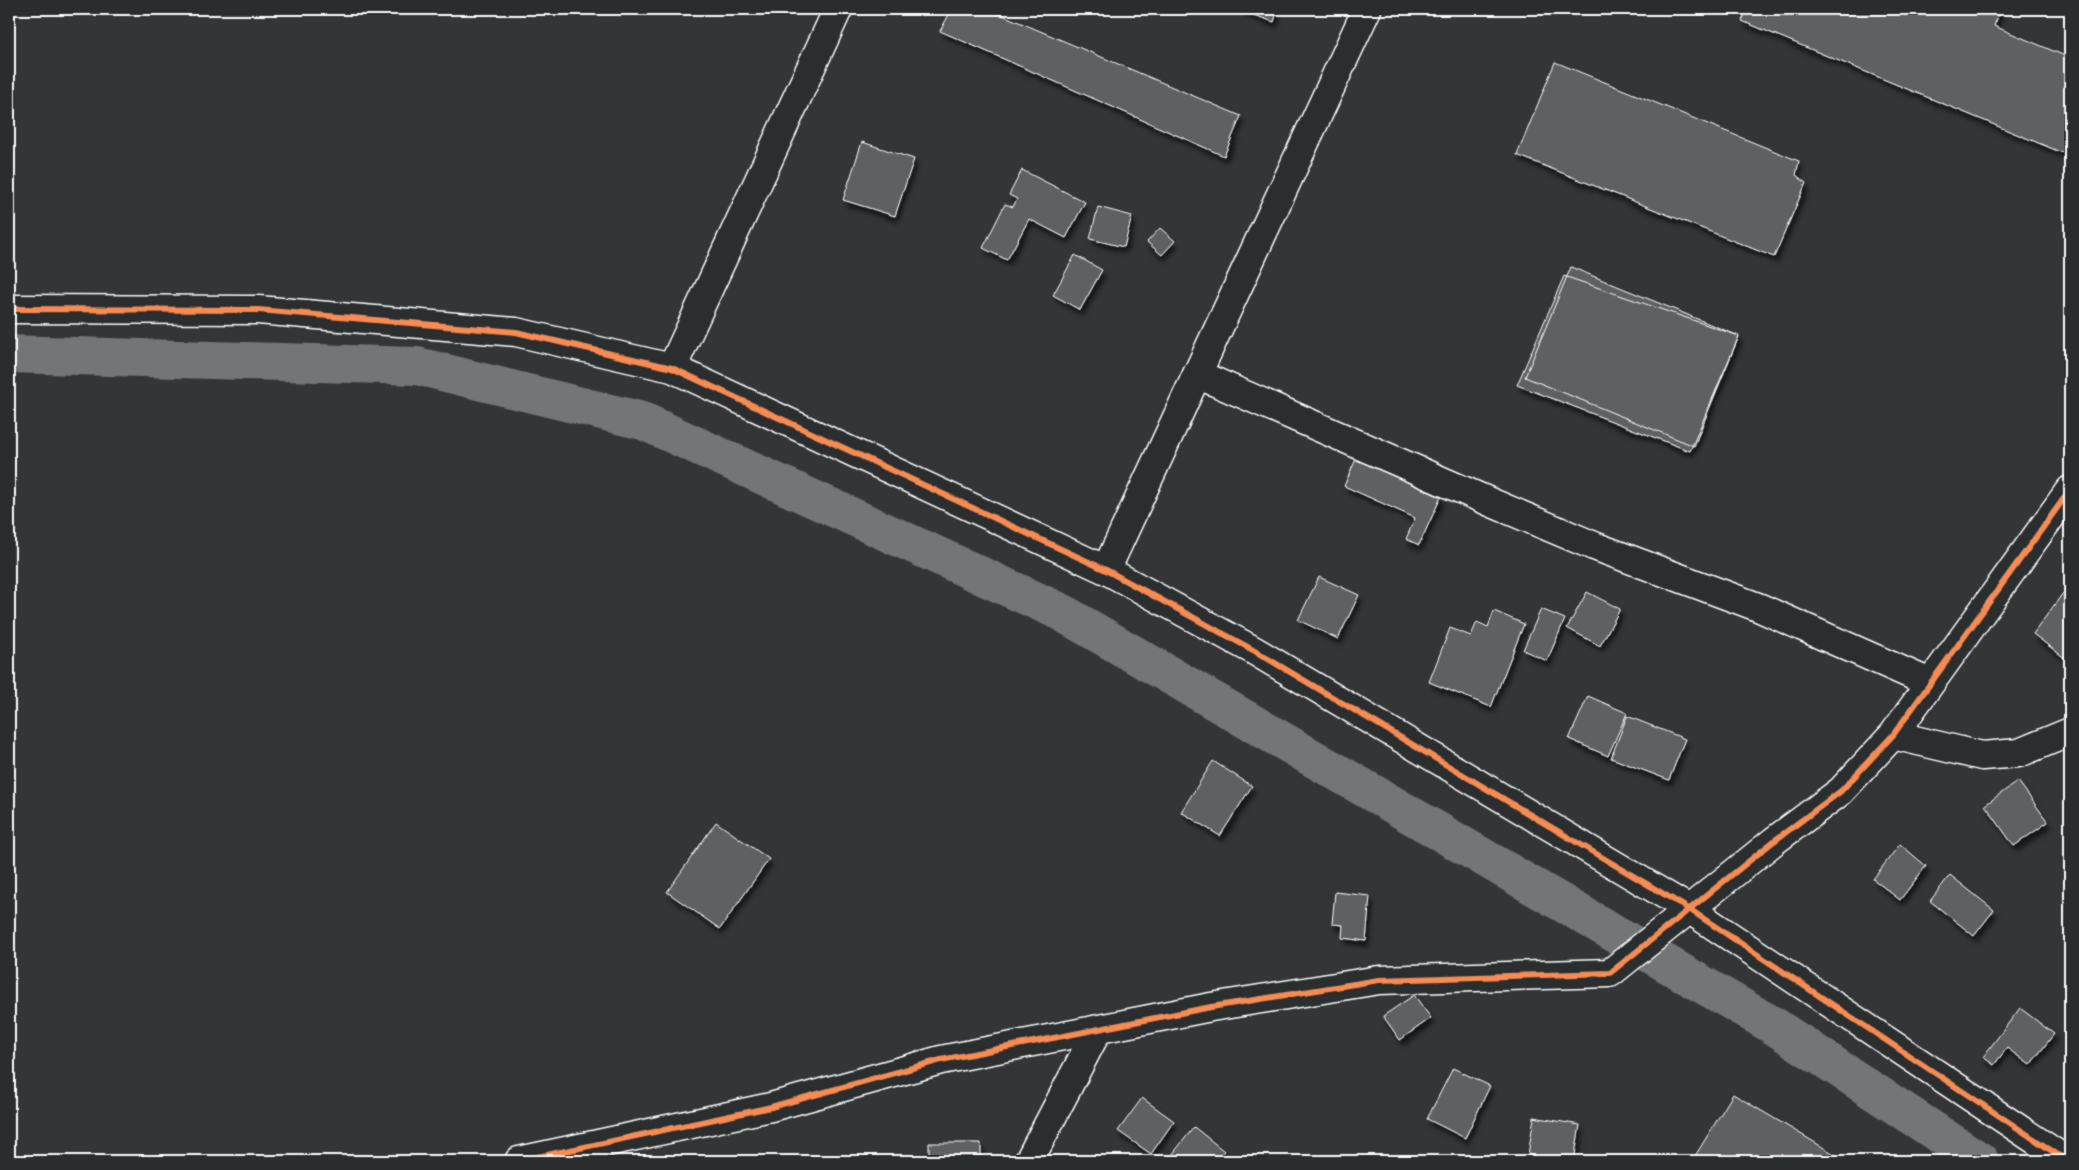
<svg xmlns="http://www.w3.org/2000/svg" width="2079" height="1170" viewBox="0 0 2079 1170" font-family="Caveat,sans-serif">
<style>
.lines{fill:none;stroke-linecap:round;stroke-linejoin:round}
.canal{stroke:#737576;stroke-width:38}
.building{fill:#5f6162;stroke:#fff;filter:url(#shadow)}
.minor-casing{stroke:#fff;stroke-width:31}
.minor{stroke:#2a2d2e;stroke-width:28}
.cycleway-casing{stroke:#2a2d2e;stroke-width:9}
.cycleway{stroke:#f68b52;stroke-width:6}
</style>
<defs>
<filter id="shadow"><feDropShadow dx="3" dy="5.5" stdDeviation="2.5" flood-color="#0009"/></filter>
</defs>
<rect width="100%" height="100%" fill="#333536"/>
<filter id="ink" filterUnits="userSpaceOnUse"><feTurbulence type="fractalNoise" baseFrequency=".02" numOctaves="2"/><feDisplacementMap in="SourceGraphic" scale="10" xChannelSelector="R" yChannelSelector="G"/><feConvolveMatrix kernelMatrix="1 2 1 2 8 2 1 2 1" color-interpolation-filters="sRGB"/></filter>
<g filter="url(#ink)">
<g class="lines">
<!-- canal -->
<path class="canal" d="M9 354 417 366 643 421 1061 612 1774 1026 1980 1161"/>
</g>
<!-- building -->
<path class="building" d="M952 9H988L1241 116 1224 156 940 31Z
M1242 9H1278L1274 22 1242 11Z
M1747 9H2001L1994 26 2070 58V156L1742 21Z
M1555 62 1799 161 1796 175 1806 183 1774 257 1517 155Z
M862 142 914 159 895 216 843 200Z
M1022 170 1085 202 1066 238 1029 219 1007 260 983 248 1005 204 1013 207 1017 199 1009 195Z
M1098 207 1132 216 1124 247 1090 239Z
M1160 228 1175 241 1162 255 1147 242Z
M1075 255 1102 270 1080 310 1053 295Z
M1571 267 1739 336 1694 446 1525 377Z
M1564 276 1739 336 1690 451 1517 385Z
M1356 459 1441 497 1419 545 1406 539 1415 518 1344 486Z
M1319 577 1359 595 1338 639 1298 620Z
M1587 592 1620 609 1600 646 1567 628Z
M2063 593 2070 598V662L2033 634Z
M1541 609 1565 619 1547 661 1523 650Z
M1494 611 1524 624 1491 707 1429 682 1450 628 1471 636 1477 622 1488 627Z
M1588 696 1627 713 1608 756 1569 739Z
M1627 716 1685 739 1669 780 1611 758Z
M1213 761 1252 786 1220 836 1181 812Z
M2018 781 2048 822 2014 846 1985 805Z
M716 822 769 859 720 929 667 892Z
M1900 844 1926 866 1900 900 1873 879Z
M1950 875 1994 910 1974 936 1930 901Z
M1335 892 1370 896 1366 941 1342 938 1343 925 1332 924Z
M1414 995 1431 1018 1400 1040 1383 1016Z
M2020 1008 2054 1034 2030 1065 2007 1048 1994 1065 1983 1057Z
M1453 1068 1490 1086 1465 1138 1427 1119Z
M1733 1094 1846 1161H1692Z
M1142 1098 1174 1121 1151 1154 1118 1131Z
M1534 1117 1580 1125 1574 1161H1527Z
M1194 1127 1224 1151 1216 1161H1169L1168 1160Z
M929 1143H981V1161H929Z"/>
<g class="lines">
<defs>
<path id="minor" d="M9 309 258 310 516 332 672 368 1106 570 1253 650 1689 909 2067 1161
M672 368 838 9
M1197 374 1490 502 1594 546 1758 607 1930 683
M1106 570 1367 9
M1893 735 1982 756 2019 753 2070 732
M519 1161 771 1107 941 1060 1211 1007 1379 980 1610 973 1774 841 1841 791 1893 735 2070 490
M1029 1161 1097 1031"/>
</defs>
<!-- minor casing -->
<use href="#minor" class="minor-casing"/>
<!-- minor -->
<use href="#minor" class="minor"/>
<defs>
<path id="cycleway" d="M9 309 258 310 516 332 672 368 1106 570 1253 650 1689 909 2067 1161
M519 1161 771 1107 941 1060 1211 1007 1379 980 1610 973 1774 841 1841 791 1893 735 2070 490"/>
</defs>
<!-- cycleway casing -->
<use href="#cycleway" class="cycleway-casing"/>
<!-- cycleway -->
<use href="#cycleway" class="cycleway"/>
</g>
</g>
<!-- margin -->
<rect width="2079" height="1170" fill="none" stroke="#2a2d2e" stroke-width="30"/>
<rect x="15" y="15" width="2049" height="1140" fill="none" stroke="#fff" stroke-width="2" filter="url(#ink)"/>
</svg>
